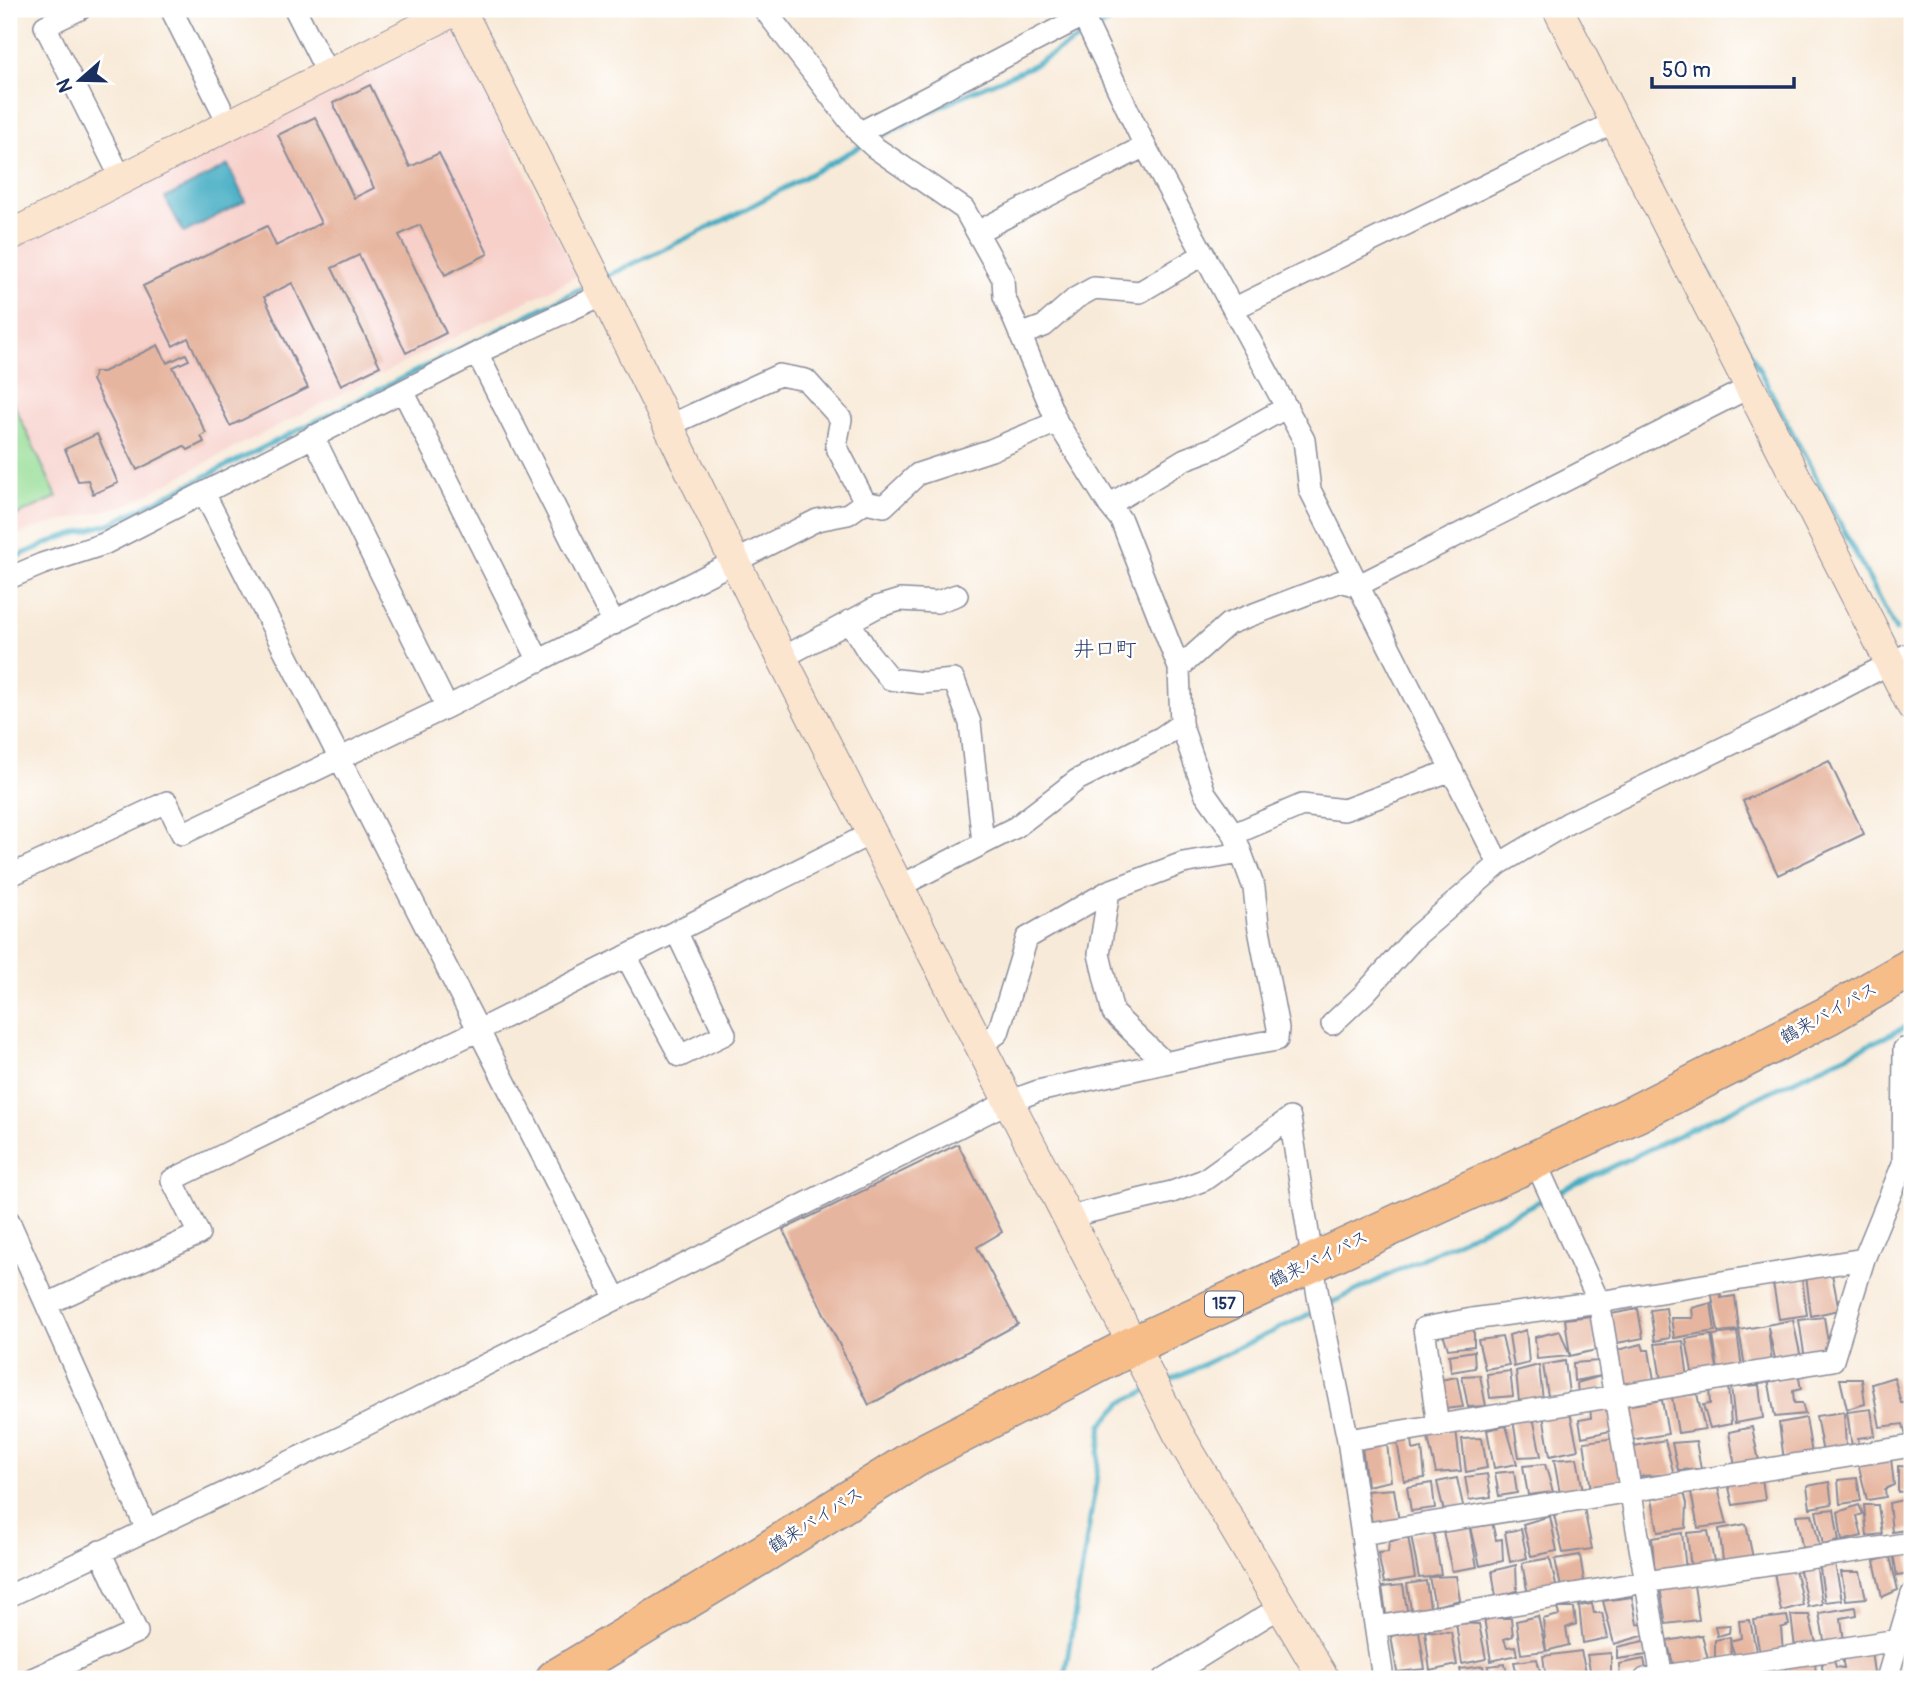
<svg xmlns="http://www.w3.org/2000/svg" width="1921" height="1688" viewBox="0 0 1921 1688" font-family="Pangolin,'Klee One',sans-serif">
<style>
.built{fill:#f7d0ca}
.green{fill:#97dd96;stroke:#59867a;stroke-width:2}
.water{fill:#43acc3;stroke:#2f6e90;stroke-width:2}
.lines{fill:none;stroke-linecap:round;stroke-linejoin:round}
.stream{stroke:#43acc3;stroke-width:5}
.building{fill:#e6b59f}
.street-casing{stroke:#8a8c9b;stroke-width:24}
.secondary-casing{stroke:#8a8c9b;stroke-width:32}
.highway-casing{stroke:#8a8c9b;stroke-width:41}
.street{stroke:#fff;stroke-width:21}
.secondary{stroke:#fce5cf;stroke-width:30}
.highway{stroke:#f7bd88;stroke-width:38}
.labels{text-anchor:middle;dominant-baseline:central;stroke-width:5;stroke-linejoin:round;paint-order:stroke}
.shield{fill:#fff;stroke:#5f6d8e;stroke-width:2}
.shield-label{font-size:16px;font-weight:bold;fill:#1b2f5e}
.street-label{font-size:18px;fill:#1b2f5e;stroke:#fff}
.quarter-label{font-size:21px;fill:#1b2f5e;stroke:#fff}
</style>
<rect width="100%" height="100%" fill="#fff"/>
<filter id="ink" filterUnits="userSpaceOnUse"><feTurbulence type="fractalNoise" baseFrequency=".0143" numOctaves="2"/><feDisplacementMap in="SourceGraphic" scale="14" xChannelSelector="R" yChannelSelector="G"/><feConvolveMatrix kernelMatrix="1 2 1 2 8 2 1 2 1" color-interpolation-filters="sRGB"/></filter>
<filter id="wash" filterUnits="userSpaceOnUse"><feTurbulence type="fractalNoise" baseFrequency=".00686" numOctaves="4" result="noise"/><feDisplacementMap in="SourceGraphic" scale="28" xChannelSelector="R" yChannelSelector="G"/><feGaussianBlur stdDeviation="1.57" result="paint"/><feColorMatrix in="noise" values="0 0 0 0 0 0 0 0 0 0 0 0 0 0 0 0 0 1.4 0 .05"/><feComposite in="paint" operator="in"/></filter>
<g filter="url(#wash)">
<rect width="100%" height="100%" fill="#f8ead8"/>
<!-- built -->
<path class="built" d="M454 30 577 276 228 451 129 504 32 529 9 539V251Z"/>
<!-- green -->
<path class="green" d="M9 394 57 497 9 519Z"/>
<!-- water -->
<path class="water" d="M228 165 245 201 184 233 165 198Z"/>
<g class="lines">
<!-- stream -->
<path class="stream" d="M1096 29 1133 9
M873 140 971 92 1028 68 1087 34
M1697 251 1896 630
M605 277 733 216 865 144
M9 560 60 538 112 523 590 284
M1555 1194 1912 1024
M1325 1306 1546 1198
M1164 1383 1316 1311
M1064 1679 1096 1482 1102 1424 1123 1402 1146 1391"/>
</g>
<g id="blocks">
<!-- building -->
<path class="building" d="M370 85 410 167 439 153 488 254 445 275 420 225 399 235 446 333 406 353 359 255 332 268 380 366 341 385 292 283 264 297 308 388 230 426 188 338 173 346 143 286 267 226 276 246 321 223 278 135 315 117 354 198 374 188 333 103Z
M158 345 167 363 186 354 189 360 173 367 206 433 201 436 204 442 188 450 184 446 137 470 92 380 95 372H103Z
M97 434 118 483 93 494 88 480 78 481 65 449Z
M1829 761 1864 834 1778 875 1743 801Z
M958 1144 1002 1232 977 1247 1018 1324 869 1405 783 1230Z
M1832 1274 1839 1310 1811 1316 1806 1275Z
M1802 1279 1807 1315 1779 1319 1773 1283Z
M1720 1287 1721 1298 1735 1296 1739 1330 1718 1332 1711 1290Z
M1711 1303 1715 1331 1674 1338 1671 1318H1693L1692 1308Z
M1666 1308 1670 1338 1655 1341 1650 1310Z
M1638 1309 1643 1338 1612 1344 1606 1315Z
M1591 1316 1596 1350 1570 1356 1537 1359 1535 1337 1560 1331 1570 1356 1565 1319Z
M1824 1317 1830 1355 1805 1359 1799 1320Z
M1793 1320 1801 1358 1776 1363 1768 1327 1772 1363 1745 1367 1739 1330Z
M1474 1327V1346L1448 1349 1443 1333Z
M1526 1330 1529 1363 1514 1367 1509 1335Z
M1737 1332 1742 1368 1718 1371 1713 1335Z
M1711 1335 1718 1373 1693 1377 1686 1339Z
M1502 1337 1509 1365 1485 1369 1478 1340Z
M1683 1341 1688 1378 1661 1380 1655 1344Z
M1642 1344 1644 1350H1649L1654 1380 1621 1387 1613 1351Z
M1474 1351 1475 1368 1451 1372 1449 1355Z
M1565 1361 1569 1394 1548 1396 1543 1365Z
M1599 1361 1601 1376 1574 1381 1573 1363Z
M1539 1365 1543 1400 1519 1402 1516 1371Z
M1510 1371 1513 1396 1490 1398 1487 1374Z
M1798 1373 1801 1389 1793 1391 1794 1403H1802L1805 1414 1775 1417 1768 1378 1772 1376 1773 1381 1784 1379 1783 1374Z
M1480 1375 1486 1406 1468 1407 1462 1376Z
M1601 1376 1603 1388 1578 1394 1577 1383Z
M1457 1377 1463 1407 1445 1409 1440 1380Z
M1894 1377 1901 1403H1912V1439L1907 1440 1903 1424 1880 1427 1872 1384Z
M1840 1379H1862L1865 1404 1847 1409Z
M1759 1385 1763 1418 1735 1423 1731 1387Z
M1728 1386 1731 1424 1710 1428 1703 1405 1710 1404 1709 1388Z
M1697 1394 1705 1429 1678 1433 1672 1397Z
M1662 1400 1668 1434 1630 1440 1624 1406Z
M1612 1404 1615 1430 1582 1437 1579 1420 1591 1418 1590 1406Z
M1871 1409 1875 1436 1858 1438 1859 1448 1852 1447 1847 1412Z
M1570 1412 1578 1450 1550 1456 1543 1415Z
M1844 1412 1846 1447 1823 1453 1816 1416Z
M1533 1417 1541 1456 1519 1457 1513 1420Z
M1806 1418 1812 1454 1784 1460 1779 1423Z
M1506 1426 1517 1464 1494 1468 1487 1430Z
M1752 1427 1759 1461 1735 1467 1729 1432Z
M1456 1429 1461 1471 1436 1473 1427 1433Z
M1412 1438 1413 1450 1422 1448 1425 1478 1404 1481 1397 1442Z
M1482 1438 1487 1468 1466 1472 1462 1439Z
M1616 1438 1624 1486 1591 1490 1584 1442Z
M1665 1440 1674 1475 1635 1476 1629 1447Z
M1696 1441 1701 1469 1678 1470 1672 1443Z
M1387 1443 1391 1481 1367 1486 1362 1447Z
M1577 1458 1583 1491 1560 1494 1554 1460Z
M1891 1458 1894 1485 1885 1489 1886 1497 1867 1500 1858 1463Z
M1545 1464 1553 1492 1528 1495 1523 1466Z
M1898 1466 1912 1467V1491L1898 1492Z
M1514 1471 1517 1493 1499 1496 1495 1473Z
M1487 1474 1491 1497 1469 1500 1465 1477Z
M1457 1478 1464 1510 1444 1512 1437 1482Z
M1762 1478 1765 1500 1733 1505 1728 1483Z
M1857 1478 1861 1501 1840 1504 1838 1480Z
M1829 1482 1832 1504 1810 1508 1807 1486Z
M1432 1483 1435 1508 1411 1511 1407 1487Z
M1718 1488 1727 1524 1698 1528 1691 1492Z
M1394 1489 1399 1521 1372 1525 1367 1491Z
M1684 1492 1687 1503 1686 1528 1658 1532 1652 1499Z
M1912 1498V1529L1892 1532 1889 1503Z
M1859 1505 1863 1514 1857 1516 1862 1536 1842 1541 1838 1512Z
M1864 1505H1878L1882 1534 1867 1536Z
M1584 1508 1592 1549 1563 1553 1554 1515Z
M1834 1509 1839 1541 1823 1545 1816 1511Z
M1812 1514 1820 1547 1803 1551 1796 1515Z
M1550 1516 1557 1551 1531 1556 1523 1524Z
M1492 1522 1496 1540 1502 1539 1503 1561 1480 1566 1471 1527Z
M1469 1524 1477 1567 1452 1571 1443 1532Z
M1746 1524 1753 1558 1723 1560 1719 1529Z
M1433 1529 1441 1574 1429 1577 1456 1576 1460 1600 1435 1606 1429 1577 1419 1578 1411 1535Z
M1521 1529 1527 1558 1510 1562 1505 1532Z
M1708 1531 1715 1566 1691 1569 1687 1533Z
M1682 1533 1686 1570 1655 1576 1652 1538Z
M1408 1536 1415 1578 1384 1583 1378 1553 1388 1552 1389 1542Z
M1908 1550 1910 1574 1897 1576 1893 1553Z
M1580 1555 1585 1587 1562 1592 1555 1559Z
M1890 1557 1898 1590 1882 1597 1874 1561Z
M1550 1558 1557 1590 1528 1595 1522 1563Z
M1834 1559 1842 1600 1825 1602 1819 1562Z
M1816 1563 1822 1604 1808 1607 1799 1566Z
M1516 1565 1517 1591 1496 1597 1492 1571Z
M1795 1569 1803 1605 1781 1611 1774 1572Z
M1841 1572H1860L1866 1598 1846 1600Z
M1426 1581 1431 1613 1412 1616 1407 1584Z
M1403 1585 1408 1616 1387 1620 1382 1587Z
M1694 1585 1699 1620 1666 1624 1660 1588Z
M1632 1597 1637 1624 1645 1625 1646 1635 1614 1644 1603 1601Z
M1592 1604 1594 1613H1602L1608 1638 1583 1643 1579 1606Z
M1856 1607 1857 1615 1841 1618 1844 1642 1825 1645 1819 1613Z
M1557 1608H1574L1576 1624 1566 1628 1569 1645 1546 1651 1543 1619 1559 1615Z
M1791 1615H1809L1816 1643 1795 1648Z
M1538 1616 1546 1651 1521 1654 1516 1621Z
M1787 1616 1789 1625 1781 1628 1783 1651 1760 1655 1754 1620Z
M1484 1618H1511L1513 1636 1504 1639 1507 1647 1515 1646 1517 1655 1491 1661Z
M1750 1620 1757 1656 1736 1659 1730 1641 1741 1638 1739 1621Z
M1456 1623 1479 1624 1486 1659 1462 1664Z
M1730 1625 1729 1633 1717 1636 1715 1626Z
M1419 1631 1425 1669 1397 1672 1391 1636Z
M1425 1631 1451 1632 1457 1665 1430 1671Z
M1702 1635 1708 1660 1674 1667 1667 1641Z
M1730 1637 1731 1657 1715 1659V1640Z
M1648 1640 1647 1655 1617 1659V1647Z
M1581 1651 1587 1676 1546 1679 1543 1656Z
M1871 1652 1875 1679H1824L1821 1659 1833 1658 1836 1667 1844 1668 1842 1656Z
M1611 1653V1676L1592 1679 1587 1655Z
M1537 1659 1542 1679H1518L1514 1662Z
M1644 1659 1647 1674 1620 1678 1619 1664Z
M1815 1660 1816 1677 1787 1679 1785 1665Z
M1505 1664 1508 1679H1490L1488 1666Z
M1483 1666 1485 1679H1462L1460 1669Z
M1748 1670 1756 1679H1739L1738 1672Z
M1760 1671H1767L1771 1679H1761Z"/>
</g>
</g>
<g filter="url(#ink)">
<use href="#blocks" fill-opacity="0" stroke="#8a8c9b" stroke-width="2"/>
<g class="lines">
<defs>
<path id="street" d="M80 9 45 26 122 180
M171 9 230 126
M295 9 329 76
M859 133 1083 16 1145 146 1304 440 1310 490 1499 864
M977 232 1145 146
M1235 308 1615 122
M1020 335 1044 326 1076 298 1094 288 1140 292 1204 254
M477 353 614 624
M403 391 539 661
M313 436 447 707
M204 493 616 1299
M865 502 884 506 918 474 991 450 1057 422
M1109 505 1185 459 1214 448 1287 407
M9 578 42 564 104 544 477 353 604 294
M849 621 868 652 890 679 922 683 954 680 970 723 983 843
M782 658 877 607 900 600 937 602 957 595
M1179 668 1228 624 1341 581 1357 586 1750 387
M1234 834 1302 805 1344 810 1452 770
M9 876 167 802 182 834 447 707 817 520 848 514 865 502 836 446 841 419 806 380 779 375 668 426
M898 887 1016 827 1077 780 1162 737 1181 724
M1109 891 1099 954 1113 1013 1165 1063
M626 956 680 1056 725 1034 676 931
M1332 1024 1365 993 1416 936 1499 864 1568 823 1783 719 1912 652
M979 1046 998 1033 1027 938 1109 891 1183 863 1241 853
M1067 1217 1172 1192 1204 1180 1290 1118 1318 1296 1348 1440 1383 1679
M9 1221 21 1248
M9 1254 21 1248 147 1530
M47 1304 199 1234 172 1180 477 1031 872 833
M1438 1426 1424 1328 1472 1319 1599 1302 1534 1159
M1348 1440 1833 1360 1864 1259
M1362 1534 1912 1446
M9 1596 352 1432 1008 1102 1038 1091 1237 1047 1277 1040 1278 1028 1258 924 1254 888 1234 834 1205 793 1181 724 1179 668 1121 520 1109 505 1057 422 1004 296 1003 279 964 209 874 147 859 133 764 9
M1376 1627 1645 1582 1912 1543
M32 1679 137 1632 100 1551
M1164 1679 1282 1606
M1645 1679 1898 1640
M1662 1679 1599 1302 1864 1259 1903 1164 1904 1049
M1887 1679 1912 1594"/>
<path id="secondary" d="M460 9 604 294 782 658 1178 1433 1324 1679
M1558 9 1912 706
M9 236 458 9"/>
<path id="highway" d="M555 1679 766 1552 922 1454 1134 1345 1637 1113 1829 1015 1912 967"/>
</defs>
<!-- street casing -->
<use href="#street" class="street-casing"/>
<!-- secondary casing -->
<use href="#secondary" class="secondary-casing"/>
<!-- highway casing -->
<use href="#highway" class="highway-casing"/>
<!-- street -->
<use href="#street" class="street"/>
<!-- secondary -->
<use href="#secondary" class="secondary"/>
<!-- highway -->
<use href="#highway" class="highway"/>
</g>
</g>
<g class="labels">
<!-- shield labels -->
<rect class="shield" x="1205" y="1291.5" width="38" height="25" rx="5"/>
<g class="shield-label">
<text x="1224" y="1304">157</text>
</g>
<!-- street labels -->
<g class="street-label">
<text transform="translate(1829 1013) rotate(-29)">鶴来バイパス</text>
<text transform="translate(1319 1259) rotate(-26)">鶴来バイパス</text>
<text transform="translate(816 1520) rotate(-32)">鶴来バイパス</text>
</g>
<!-- quarter labels -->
<g class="quarter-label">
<text x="1105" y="649">井口町</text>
</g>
</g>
<!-- margin -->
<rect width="1921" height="1688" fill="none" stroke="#fff" stroke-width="35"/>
<!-- north arrow -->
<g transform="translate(80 80) rotate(250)" stroke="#ffffff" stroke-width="5" paint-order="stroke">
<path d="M0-5L12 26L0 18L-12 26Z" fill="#1b2f5e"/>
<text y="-10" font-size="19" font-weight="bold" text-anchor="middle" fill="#1b2f5e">N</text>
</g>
<!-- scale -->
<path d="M1652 77v10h142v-10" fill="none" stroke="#1b2f5e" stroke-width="3.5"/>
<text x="1662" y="77" font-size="21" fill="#1b2f5e" stroke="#ffffff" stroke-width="5" paint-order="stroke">50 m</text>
</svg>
